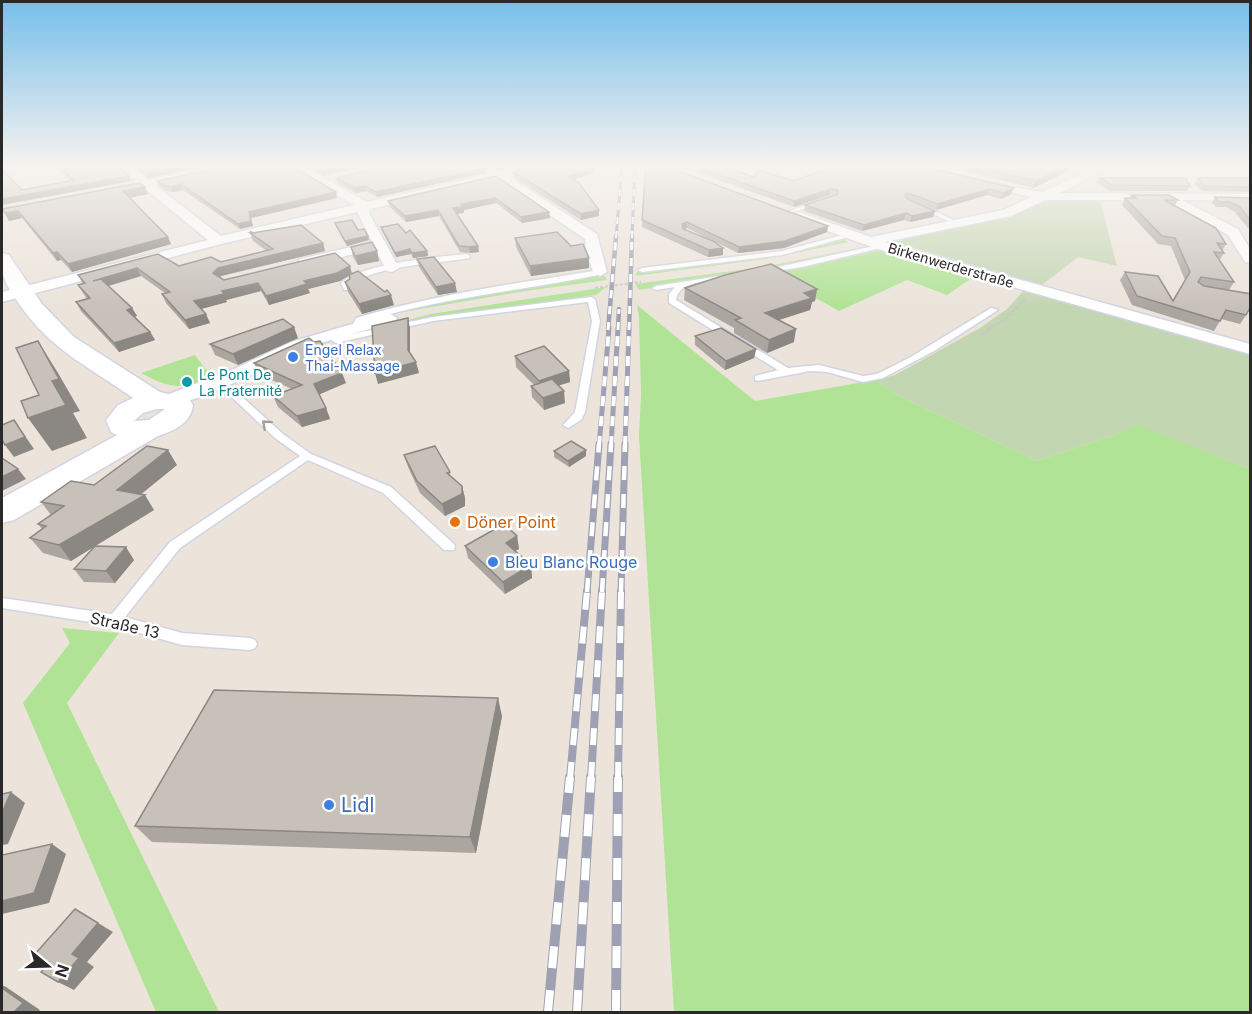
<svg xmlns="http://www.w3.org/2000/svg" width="1252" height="1014" viewBox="0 0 1252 1014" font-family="Inter,sans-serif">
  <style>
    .green { fill: #b1e396 }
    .cemetery { fill: #c3d6b2 }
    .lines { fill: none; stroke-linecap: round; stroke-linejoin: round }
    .service-casing { stroke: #d0d4e2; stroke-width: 3 }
    .minor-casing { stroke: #d0d4e2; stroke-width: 3 }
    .secondary-casing { stroke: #d0d4e2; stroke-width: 3 }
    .path-far2 { stroke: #c7c7c7; stroke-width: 1.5; stroke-dasharray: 2 1.5; stroke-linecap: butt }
    .path-far1 { stroke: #c7c7c7; stroke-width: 2; stroke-dasharray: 3 2; stroke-linecap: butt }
    .path { stroke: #c7c7c7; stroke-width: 3; stroke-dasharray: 4 2; stroke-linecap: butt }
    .service { fill: #fff; fill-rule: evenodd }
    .minor { fill: #fff; fill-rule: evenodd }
    .secondary { fill: #fff; fill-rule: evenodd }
    .rail-far5-casing { stroke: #9ea1b4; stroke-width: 3 }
    .rail-far4-casing { stroke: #9ea1b4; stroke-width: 4.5 }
    .rail-far3-casing { stroke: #9ea1b4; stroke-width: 5 }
    .rail-far2-casing { stroke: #9ea1b4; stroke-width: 7 }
    .rail-far1-casing { stroke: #9ea1b4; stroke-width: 8 }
    .rail-casing { stroke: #9ea1b4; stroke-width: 10 }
    .rail-far5 { stroke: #fff; stroke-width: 2; stroke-dasharray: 7; stroke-linecap: butt }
    .rail-far4 { stroke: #fff; stroke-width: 3; stroke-dasharray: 8; stroke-linecap: butt }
    .rail-far3 { stroke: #fff; stroke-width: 4; stroke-dasharray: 10; stroke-linecap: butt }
    .rail-far2 { stroke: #fff; stroke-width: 4.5; stroke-dasharray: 14; stroke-linecap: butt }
    .rail-far1 { stroke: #fff; stroke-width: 6; stroke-dasharray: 17; stroke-linecap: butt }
    .rail { stroke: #fff; stroke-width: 8; stroke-dasharray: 22; stroke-linecap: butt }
    .wall { fill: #aba6a0 }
    .shaded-wall { fill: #8b8782 }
    .building { fill: #c7c1ba; stroke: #8b8782; stroke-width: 1.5 }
    .oneway { stroke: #9f9f9f }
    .shop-dot { fill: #3f7fe0; stroke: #fff; stroke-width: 2 }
    .culture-dot { fill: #0f9aa8; stroke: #fff; stroke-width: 2 }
    .food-dot { fill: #e8710a; stroke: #fff; stroke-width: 2 }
    .labels { text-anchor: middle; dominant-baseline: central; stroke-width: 5; stroke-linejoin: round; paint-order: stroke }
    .far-street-label { font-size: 14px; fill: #292929; stroke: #fff }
    .far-shop-label { font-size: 14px; fill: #366cbe; stroke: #fff; text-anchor: start }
    .far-culture-label { font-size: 14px; fill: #0d838f; stroke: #fff; text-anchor: start }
    .food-label { font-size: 16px; fill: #c56008; stroke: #fff; text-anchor: start }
    .shop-label { font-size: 16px; fill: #366cbe; stroke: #fff; text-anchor: start }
    .street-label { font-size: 16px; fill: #292929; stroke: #fff }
    .near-shop-label { font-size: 20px; fill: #366cbe; stroke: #fff; text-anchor: start }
  </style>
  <rect width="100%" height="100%" fill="#ece4db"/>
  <g class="green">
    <polygon points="843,240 849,242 766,259 635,276 637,272 769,256"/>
    <polygon points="868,246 788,265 639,290 635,284 769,266"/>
    <polygon points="879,250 975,276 947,295 907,280 839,311 773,274"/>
    <polygon points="604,275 607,280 525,291 373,317 460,297"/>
    <polygon points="606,287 596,295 426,318 342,337 431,314"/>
    <polygon points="637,305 755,401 875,380 901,397 1037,461 1117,434 1137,424 1250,469 1250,1012 674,1012 639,436 641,394 639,316"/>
    <path d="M 195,355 L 213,379 C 181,389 170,389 141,373 Z"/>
    <polygon points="62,628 119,633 67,703 219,1012 156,1012 23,703 70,643"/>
  </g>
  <g class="cemetery">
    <polygon points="1044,197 1100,200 1117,266 1078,257 1042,285 894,242 1001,218"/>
    <polygon points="1024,290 1250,355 1250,469 1137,425 1117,434 1037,461 901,397 875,380 895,375 980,328 1007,309"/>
  </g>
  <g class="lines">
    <g class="service-casing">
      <g id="service">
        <polygon points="1059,165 1067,165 1091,175 1086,176"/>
        <polygon points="820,200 822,203 789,214 786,212"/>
        <polygon points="919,206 923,206 960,223 955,224 919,208"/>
        <polygon points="850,233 852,234 852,236 782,255 642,272 638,270 642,268 782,251"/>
        <polygon points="883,244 885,245 885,247 802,267 764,273 760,271"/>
        <path d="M 466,254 L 470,256 L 469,258 C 429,265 386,264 349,284 L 351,288 L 347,290 L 344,290 L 341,283 C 367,262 433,258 466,254 Z"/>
        <path d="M 600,270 L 604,272 L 603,274 C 522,291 442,297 362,322 L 359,329 L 352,327 L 356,318 C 436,294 518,283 600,270 Z"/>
        <path d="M 726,275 L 730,277 L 729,279 C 712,282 679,279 676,300 L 788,368 L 819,365 L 863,376 L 877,374 L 909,358 L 991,308 L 998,310 L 934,351 L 883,378 L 863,382 L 827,372 L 810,371 L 758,381 L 755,380 L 755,376 L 778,370 L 669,303 L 669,294 L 675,287 L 656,290 L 652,288 L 656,286 Z"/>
        <polygon points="591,297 595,299 600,321 585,412 581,420 568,428 563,425 575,412 592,321 588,302 433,321 336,343 323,335 327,332 337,337 433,317"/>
        <polygon points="225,383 228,384 283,434 311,454 391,487 454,544 455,547 454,550 444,550 383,493 308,460 180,548 125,617 182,633 250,638 255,640 257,644 255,648 250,650 182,645 115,626 2,608 2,598 112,614 170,542 300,456 275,438 222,388 220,386"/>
      </g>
    </g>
    <g class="minor-casing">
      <g id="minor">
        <polygon points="117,165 129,165 148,180 223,165 246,165 155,185 221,236 354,205 287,165 300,165 367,202 489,174 487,171 492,168 500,172 527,165 547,165 508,176 597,234 607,272 600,276 593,272 586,252 585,239 497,179 370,209 369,213 399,268 392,272 387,271 375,249 305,266 298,262 300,259 372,242 357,212 221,244 2,302 2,292 208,240 144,188 106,193 106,189 137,182"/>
        <polygon points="951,165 961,165 958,177 954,178 949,175"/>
        <polygon points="1101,165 1115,165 1060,193 1250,194 1250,201 1182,200 1238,229 1250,249 1250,263 1245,262 1228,235 1166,200 1045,200 1011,216 885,242 1250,344 1250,354 878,249 794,219 792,216 798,212 802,213 871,237 1003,210 1031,197 977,184 977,180 1042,192"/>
        <path d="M 389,313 L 397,318 L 395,322 C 364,331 331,338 301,351 C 276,362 187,410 164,404 L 161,400 L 164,396 L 234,369 L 291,342 Z"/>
      </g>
    </g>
    <g class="secondary-casing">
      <path id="secondary" d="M 2,253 L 9,255 L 42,304 L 74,337 L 160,392 L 189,399 L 193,405 C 191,423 174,431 158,436 L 14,520 L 2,523 L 2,498 L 117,435 L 111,432 L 106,420 L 118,405 L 133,398 C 88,366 52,351 19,304 C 6,285 0,276 2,253 ZM 157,409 L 165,409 L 149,420 L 134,421 L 143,413 Z"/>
    </g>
    <polyline class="path-far2" points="636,183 647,183"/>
    <g class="path-far1">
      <polyline points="595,288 641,282"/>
      <polyline points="989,330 1009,316 1026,298"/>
    </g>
    <polyline class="path" points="981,335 991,328"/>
    <use href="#service" class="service"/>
    <use href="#minor" class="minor"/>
    <use href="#secondary" class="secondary"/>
    <g class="rail-far5-casing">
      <g id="rail-far5">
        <polyline points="616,238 622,165"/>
        <polyline points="632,238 635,165"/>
      </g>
    </g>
    <g class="rail-far4-casing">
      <g id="rail-far4">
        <polyline points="608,330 616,237"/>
        <polyline points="618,330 619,309"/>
        <polyline points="629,330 632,237"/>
      </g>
    </g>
    <g class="rail-far3-casing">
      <g id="rail-far3">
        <polyline points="599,446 609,328"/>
        <polyline points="611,446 618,328"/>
        <polyline points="625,446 629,328"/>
      </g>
    </g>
    <g class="rail-far2-casing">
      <g id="rail-far2">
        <polyline points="587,592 599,444"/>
        <polyline points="602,592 611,444"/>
        <polyline points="621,592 625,444"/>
      </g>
    </g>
    <g class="rail-far1-casing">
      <g id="rail-far1">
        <polyline points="570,779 587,591"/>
        <polyline points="591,779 602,591"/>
        <polyline points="618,779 621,591"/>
      </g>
    </g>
    <g class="rail-casing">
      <g id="rail">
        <polyline points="548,1012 570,777"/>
        <polyline points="577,1012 591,777"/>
        <polyline points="616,1012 618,777"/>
      </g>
    </g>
    <use href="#rail-far5" class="rail-far5"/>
    <use href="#rail-far4" class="rail-far4"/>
    <use href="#rail-far3" class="rail-far3"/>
    <use href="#rail-far2" class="rail-far2"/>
    <use href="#rail-far1" class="rail-far1"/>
    <use href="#rail" class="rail"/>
  </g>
  <g class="wall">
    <polygon points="54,165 117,165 131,181 2,205 22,190 71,181"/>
    <polygon points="133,165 210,165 148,178"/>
    <polygon points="305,165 369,165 322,176"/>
    <polygon points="389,165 517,165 500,170 491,166 486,169 485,173 377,197 366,191 356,193 337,183 336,178"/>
    <polygon points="646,165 828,226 827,232 784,248 738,253 687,228 684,229 723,248 723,255 708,257 642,227"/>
    <polygon points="676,165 718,165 754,177 793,181 869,166 871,167 930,168 1014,188 1011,194 1001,199 987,195 936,210 908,199 935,211 933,217 910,222 904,220 862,231 804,211 805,205 834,195 830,195 794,207"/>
    <polygon points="965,165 1071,165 1069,171 1033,188 965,171"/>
    <polygon points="513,172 595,172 573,180 599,216 581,220 513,177"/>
    <polygon points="496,176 550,218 522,223 496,203 464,210 464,213 457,214 478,246 479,252 470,253 460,252 439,216 406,222 390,207 388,201"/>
    <polygon points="1100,178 1190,186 1187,191 1110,191 1097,183"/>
    <polygon points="1198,178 1251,178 1251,192 1202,191 1195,184"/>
    <polygon points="157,181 337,198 251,218 253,226 240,229 183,190 173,192 165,191 159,186"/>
    <polygon points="145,187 148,194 130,198 171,244 72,272 61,260 57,261 22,218 9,221 2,209"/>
    <polygon points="1131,195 1178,200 1175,205 1226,244 1222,251 1224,253 1219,261 1234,282 1229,290 1246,315 1240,324 1221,319 1214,331 1132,305 1120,280 1125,272 1173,301 1185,280 1171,246 1158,244 1122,205 1125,198 1130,198"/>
    <polygon points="1215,197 1251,198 1251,228 1248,228 1235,212 1226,207 1216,207 1212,203"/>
    <polygon points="335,223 368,236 369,240 347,246 336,227"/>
    <polygon points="381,227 406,233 427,251 428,256 413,258 411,254 396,257 382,231"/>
    <polygon points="250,231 253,233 323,243 325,251 221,276 220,277 224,280 352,274 394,305 362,314 348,292 345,282 350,279 349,275 340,281 308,289 310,293 269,305 261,291 226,300 227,302 201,309 210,323 189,329 166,303 162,294 165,293 141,276 109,286 132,308 137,316 135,317 150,332 155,340 119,352 81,311 76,302 87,299 83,293 78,285 83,284 78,275 158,254 179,266 221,262 267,251 253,241 250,233 251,233"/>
    <polygon points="515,238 571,246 589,258 589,268 531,276 516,247"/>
    <polygon points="351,247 377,251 379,261 358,265 353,257"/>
    <polygon points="417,259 457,292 438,295 419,267"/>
    <polygon points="685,288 817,289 815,301 812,302 810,310 779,320 794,342 767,353 734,333 734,328 684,300"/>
    <polygon points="695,336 756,349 754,358 725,370 695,345"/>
    <polygon points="298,338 238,365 215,355 210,344"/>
    <polygon points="515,356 569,371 570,382 558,386 565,403 544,410 532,397 531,386 534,385 516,367"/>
    <polygon points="254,363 346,383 319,394 326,408 330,419 302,427 278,407 273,396 292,389 258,374"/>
    <polygon points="586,450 586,456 569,467 554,457 554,451"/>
    <polygon points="404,455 450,472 450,476 462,486 465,498 465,506 445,516 420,493 408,467"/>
    <polygon points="177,465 141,494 154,510 95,546 134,560 115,583 84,582 74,569 95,546 71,561 43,553 30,538 42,529 38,524 51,515 41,502 94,485"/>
    <polygon points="517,536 519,549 515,551 531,565 532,578 505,594 468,558 465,546"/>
    <polygon points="502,716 476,853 152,842 135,826"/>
  </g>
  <g class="shaded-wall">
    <polygon points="183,165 210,165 148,178 145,173"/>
    <polygon points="345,165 369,165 322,176 321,171"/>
    <polygon points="485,165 491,165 491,166 486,169 485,173 377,197 376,192"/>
    <polygon points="500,165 517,165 500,170"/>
    <polygon points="1070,165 1071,165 1069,171 1033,188 1036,181"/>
    <polygon points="594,167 595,172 568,182 568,177"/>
    <polygon points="129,176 131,181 2,205 2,199"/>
    <polygon points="181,184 183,190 173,192 171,187"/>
    <polygon points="365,186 366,191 356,193 355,188"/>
    <polygon points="145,187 148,194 127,198 123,191"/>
    <polygon points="1014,188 1011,194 1001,199 1003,193"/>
    <polygon points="831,189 830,195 794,207 794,201"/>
    <polygon points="989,189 987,195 936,210 938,204"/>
    <polygon points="336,192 337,198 251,218 253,226 240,229 238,224 249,212"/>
    <polygon points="495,198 496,203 464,210 464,213 454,214 453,208 461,204"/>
    <polygon points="438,210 439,216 406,222 405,216"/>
    <polygon points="599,210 599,216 581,220 581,214"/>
    <polygon points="18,211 22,218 9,221 5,213"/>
    <polygon points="935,211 933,217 910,222 912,216"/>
    <polygon points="549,212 550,218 522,223 521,217"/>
    <polygon points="906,213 904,220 862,231 864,225"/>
    <polygon points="687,222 687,228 682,230 682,224"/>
    <polygon points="828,226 827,232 784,248 738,253 739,247"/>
    <polygon points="368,236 369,240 347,246 345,241"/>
    <polygon points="168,237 171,244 72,272 68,264"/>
    <polygon points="323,243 325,251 221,276 217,281 213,273 218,268"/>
    <polygon points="478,246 479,252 470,253 469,247"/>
    <polygon points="723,248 723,255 708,257 709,250"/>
    <polygon points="410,249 411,254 396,257 395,253"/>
    <polygon points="377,251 379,261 358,265 355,256"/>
    <polygon points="427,251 428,256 413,258 412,253"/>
    <polygon points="57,252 61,260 57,261 53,253"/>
    <polygon points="589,258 589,268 531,276 530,266"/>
    <polygon points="350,266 352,274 340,281 308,289 310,293 269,305 266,296 304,281"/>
    <polygon points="137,268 141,276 97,289 93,281"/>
    <polygon points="258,283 261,291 226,300 227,302 197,310 194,301 222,291"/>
    <polygon points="455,283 457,292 438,295 436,287"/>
    <polygon points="817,289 815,301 812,302 810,310 763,325 765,313 804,293"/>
    <polygon points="391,295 394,305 362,314 359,304"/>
    <polygon points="132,308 137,316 131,318 127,310"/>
    <polygon points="206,314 210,323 189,329 185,320"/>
    <polygon points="408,318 410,328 410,361 408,350"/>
    <polygon points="294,327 298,338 238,365 233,354"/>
    <polygon points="796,329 794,342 767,353 769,340"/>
    <polygon points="150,332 155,340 119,352 114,343"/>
    <polygon points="38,341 58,373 80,411 73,413 87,438 52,451 28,418 52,381"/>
    <polygon points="756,349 754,358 725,370 726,361"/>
    <polygon points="416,362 419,373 378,384 375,373"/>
    <polygon points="569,371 570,382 540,391 539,381"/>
    <polygon points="342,373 346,383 318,395 314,384"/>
    <polygon points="564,391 565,403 544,410 543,398"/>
    <polygon points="326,408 330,419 302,427 297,416"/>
    <polygon points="14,420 34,449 14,457 5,445"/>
    <polygon points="168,450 177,465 129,504 145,495 154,510 71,561 59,545 117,490"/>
    <polygon points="586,450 586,456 569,467 568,461"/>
    <polygon points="18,469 26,479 2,491 2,477"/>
    <polygon points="462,486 465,498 465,506 445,516 442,504"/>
    <polygon points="517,536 519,549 508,555 506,543"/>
    <polygon points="126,547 134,560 115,583 106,571"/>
    <polygon points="531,565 532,578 505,594 503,582"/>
    <polygon points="498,698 502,716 476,853 470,837"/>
    <polygon points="11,792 25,803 8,844 2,845 2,813"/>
    <polygon points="52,844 66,854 49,903 2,914 2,901"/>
    <polygon points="98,923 113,932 87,962 94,967 74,990 58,982 72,954"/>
    <polygon points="2,985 6,987 40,1010 38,1012 14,1012 2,988"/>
  </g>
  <g class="building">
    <polygon points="57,165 117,165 129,176 2,199 2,169 22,190 74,180"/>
    <polygon points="137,165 183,165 145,173"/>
    <polygon points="231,165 290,165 336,192 249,212 251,221 238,224 181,184 171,187 163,185 157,181"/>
    <polygon points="312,165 345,165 321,171"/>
    <polygon points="389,165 485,165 485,168 376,192 365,186 355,188 336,178"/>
    <polygon points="536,165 588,165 594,167 568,177 579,183 599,210 581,214 513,172"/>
    <polygon points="646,165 662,165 828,226 785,241 739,247 687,222 682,224 683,229 713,241 723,248 709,250 642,220"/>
    <polygon points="692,165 718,165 754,177 759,170 793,181 838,165 867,165 871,167 876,165 922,165 930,168 1014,188 1003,193 989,189 938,204 908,193 905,195 907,199 935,211 912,216 906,213 864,225 805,205 838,194 838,190 831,189 794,201"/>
    <polygon points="970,165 1070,165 1036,181"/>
    <polygon points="496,176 549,212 521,217 495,198 461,204 463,207 453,208 478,246 469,247 459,246 438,210 405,216 388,201"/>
    <polygon points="1100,178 1185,178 1190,186 1112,185"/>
    <polygon points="1198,178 1251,178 1251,187 1205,186"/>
    <polygon points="139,183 145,187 123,191 168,237 68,264 57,252 53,253 18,211 5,213 2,209"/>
    <polygon points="1131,195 1169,195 1178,200 1164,200 1216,228 1226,244 1217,243 1224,253 1214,252 1234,282 1201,277 1198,282 1204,286 1251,294 1251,306 1246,315 1226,310 1220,321 1137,296 1125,272 1158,276 1173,301 1190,272 1175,238 1162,236 1125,198 1136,198"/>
    <polygon points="1215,197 1251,198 1251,221 1239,206 1229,202 1219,202"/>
    <polygon points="352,220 358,230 364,229 368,236 345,241 335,223"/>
    <polygon points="398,224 406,233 410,230 427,251 412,253 410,249 395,253 381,227"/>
    <polygon points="301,225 323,243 218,268 213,273 224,280 335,253 350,266 337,273 304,281 307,284 266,296 258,283 222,291 224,294 194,301 206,314 185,320 162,294 170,292 137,268 93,281 101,279 132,308 127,310 150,332 114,343 76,302 90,298 78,285 85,283 78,275 158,254 179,266 211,257 221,262 273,249 250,233 253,233 250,231 253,233"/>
    <polygon points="557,232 571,246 583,244 589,258 530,266 515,238"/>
    <polygon points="372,242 377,251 355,256 351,247"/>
    <polygon points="434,257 455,283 436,287 417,259"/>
    <polygon points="771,264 817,289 804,293 812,298 765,313 796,329 769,340 735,320 741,318 685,288 725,275"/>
    <polygon points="358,271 385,292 387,290 391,295 359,304 345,282 350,279 349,275"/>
    <polygon points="408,318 408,350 416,362 375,373 372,326"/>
    <polygon points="283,319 294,327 233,354 210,344"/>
    <polygon points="721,328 756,349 726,361 695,336"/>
    <polygon points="309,338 314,342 320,341 342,373 314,384 326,408 297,416 273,396 302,385 254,363"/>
    <polygon points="38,341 59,379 52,381 66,405 28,418 21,401 39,395 16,348"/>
    <polygon points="544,346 569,371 539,381 515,356"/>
    <polygon points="552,379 564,391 543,398 531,386"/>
    <polygon points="14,420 25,437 5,445 2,440 2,425"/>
    <polygon points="571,441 586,450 568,461 554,451"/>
    <polygon points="147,446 168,450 117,490 145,495 59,545 30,538 46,526 38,524 64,506 41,502 71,481 94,485"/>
    <polygon points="435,446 450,472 447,473 462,486 462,494 442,504 417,481 404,455"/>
    <polygon points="2,458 18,469 2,477"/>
    <polygon points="504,524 517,536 506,543 531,565 503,582 465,546"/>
    <polygon points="95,546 126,547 106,571 74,569"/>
    <polygon points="214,690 498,698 470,837 135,826"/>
    <polygon points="11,792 2,813 2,794"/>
    <polygon points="52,844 34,893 2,901 2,855"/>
    <polygon points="75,909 98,923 72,954 79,958 58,982 41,972 49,963 35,954"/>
    <polygon points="2,988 23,1003 14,1012 2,1012"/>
  </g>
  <defs><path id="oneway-chevron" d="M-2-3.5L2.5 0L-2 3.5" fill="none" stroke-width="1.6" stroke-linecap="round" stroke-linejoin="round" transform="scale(1.5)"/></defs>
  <use class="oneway" href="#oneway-chevron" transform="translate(266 424) rotate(-138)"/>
  <linearGradient id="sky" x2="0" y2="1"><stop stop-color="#76beeb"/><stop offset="0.54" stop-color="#f6f3ef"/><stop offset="1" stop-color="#f6f3ef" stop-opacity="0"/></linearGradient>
  <rect width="1252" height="307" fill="url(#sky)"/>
  <g class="shop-dot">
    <circle cx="293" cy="357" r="6"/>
    <circle cx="493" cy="562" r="6"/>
    <circle cx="329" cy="805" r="6"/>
  </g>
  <circle class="culture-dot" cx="187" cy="382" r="6"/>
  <circle class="food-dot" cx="455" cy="522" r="6"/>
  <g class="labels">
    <g class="far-street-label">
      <text transform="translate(951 265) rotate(16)">Birkenwerderstraße</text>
    </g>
    <g class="far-shop-label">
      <text x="305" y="349">Engel Relax<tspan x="305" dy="16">Thai-Massage</tspan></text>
    </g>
    <g class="far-culture-label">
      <text x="199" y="374">Le Pont De<tspan x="199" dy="16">La Fraternité</tspan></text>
    </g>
    <g class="food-label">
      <text x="467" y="522">Döner Point</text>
    </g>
    <g class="shop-label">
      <text x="505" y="562">Bleu Blanc Rouge</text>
    </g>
    <g class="street-label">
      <text transform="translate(125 625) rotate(13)">Straße 13</text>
    </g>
    <g class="near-shop-label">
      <text x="341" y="805">Lidl</text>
    </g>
  </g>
  <rect width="1252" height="1014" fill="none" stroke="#292929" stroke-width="6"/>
  <g transform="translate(48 966) rotate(109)" stroke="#ffffff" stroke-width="4.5" paint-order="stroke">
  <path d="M0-4.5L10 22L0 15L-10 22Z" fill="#292929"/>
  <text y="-9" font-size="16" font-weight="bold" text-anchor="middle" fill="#292929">N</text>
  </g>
</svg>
